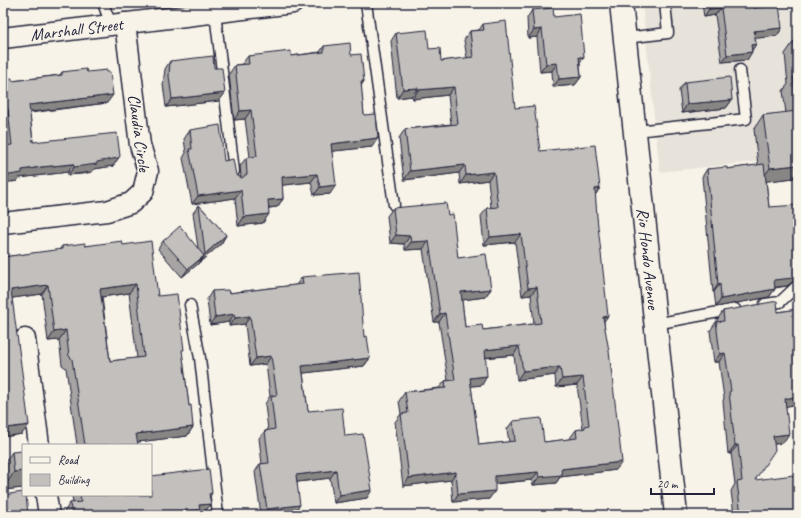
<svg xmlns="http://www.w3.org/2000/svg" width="801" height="518" viewBox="0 0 801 518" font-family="Caveat,sans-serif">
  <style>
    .built { fill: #e7e3db }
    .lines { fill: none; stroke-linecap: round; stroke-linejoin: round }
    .service-casing { stroke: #22223b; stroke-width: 13 }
    .minor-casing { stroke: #22223b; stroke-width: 23 }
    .tertiary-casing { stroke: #22223b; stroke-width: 25 }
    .service { stroke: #f7f3e8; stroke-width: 10 }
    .minor { stroke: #f7f3e8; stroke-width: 20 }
    .tertiary { stroke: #f7f3e8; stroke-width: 22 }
    .wall { fill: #a7a4a3; stroke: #22223b; fill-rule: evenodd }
    .shaded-wall { fill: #888684; stroke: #22223b }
    .building { fill: #c2bfbd; stroke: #22223b; fill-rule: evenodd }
    .labels { text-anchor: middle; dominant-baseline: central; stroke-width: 3.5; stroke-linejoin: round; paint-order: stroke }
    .street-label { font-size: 17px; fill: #22223b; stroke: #f7f3e8 }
  </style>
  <rect width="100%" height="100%" fill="#f7f3e8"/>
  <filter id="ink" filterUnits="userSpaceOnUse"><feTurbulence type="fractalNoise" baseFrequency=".025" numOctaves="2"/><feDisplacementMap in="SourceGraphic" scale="8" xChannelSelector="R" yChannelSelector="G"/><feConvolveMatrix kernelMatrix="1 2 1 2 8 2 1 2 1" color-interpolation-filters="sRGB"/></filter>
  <g filter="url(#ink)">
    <polygon class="built" points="642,3 798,3 798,157 660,172"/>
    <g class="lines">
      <g class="service-casing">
        <g id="service">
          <polyline points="103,3 111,25"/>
          <polyline points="366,3 394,205"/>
          <polyline points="215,13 234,171"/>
          <polyline points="625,38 668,33 665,3"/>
          <polyline points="636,131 746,119 740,70"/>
          <polyline points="765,304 780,302 798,285"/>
          <polyline points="190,305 200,358 218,515"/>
          <polyline points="655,324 735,309"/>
        </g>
      </g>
      <g class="minor-casing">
        <g id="minor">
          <path id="s1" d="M 3,38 L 293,3"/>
          <polyline points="3,223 107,211 131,203 143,192 148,171 140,145 125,23"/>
          <polyline points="25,339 39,445"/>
          <polyline points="46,495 49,515"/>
        </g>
      </g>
      <g class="tertiary-casing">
        <g id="tertiary">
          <path id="s2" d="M 621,3 L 676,515"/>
        </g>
      </g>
      <use href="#service" class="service"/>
      <use href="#minor" class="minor"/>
      <use href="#tertiary" class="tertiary"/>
    </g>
    <g class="wall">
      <polygon points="702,3 754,3 754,8 782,28 777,36 755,38 756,44 752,50 747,60 722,62 715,15 704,17"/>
      <polygon points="532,10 554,17 580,63 581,77 575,85 553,87 552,71 540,72 537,37 528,38 527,18"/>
      <path d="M 483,24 L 515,108 L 540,151 L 600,188 L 595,195 L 604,322 L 616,470 L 560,477 L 556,483 L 533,485 L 532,480 L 495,484 L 489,499 L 453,502 L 451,480 L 403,486 L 395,422 L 401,414 L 399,401 L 405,392 L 439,388 L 445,381 L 448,380 L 439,322 L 434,322 L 423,249 L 405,250 L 404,244 L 390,243 L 387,216 L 393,208 L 448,215 L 458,258 L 491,289 L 485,297 L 462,300 L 465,327 L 483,330 L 534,324 L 531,295 L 522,296 L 515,242 L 484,245 L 481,216 L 487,208 L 491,207 L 488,180 L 460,184 L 459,173 L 404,180 L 399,138 L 405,129 L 451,124 L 448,95 L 413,99 L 412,96 L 397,98 L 391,41 L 396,33 L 429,49 L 441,61 L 467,58 L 464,40 L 470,31 L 479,30 ZM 514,355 L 517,380 L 555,375 L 556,387 L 577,385 L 583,429 L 576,430 L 570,438 L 570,439 L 544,442 L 513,421 L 507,429 L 509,442 L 479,445 L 471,386 L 482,385 L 485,358 Z"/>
      <polygon points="798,40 798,172 794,178 766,181 769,207 796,279 787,286 775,288 775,289 769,297 716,307 714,292 713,292 702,177 707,169 727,169 758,165 754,129 763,115 786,113 783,91 788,84 785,54 794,41"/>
      <polygon points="324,46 351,55 364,81 361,86 364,115 372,147 332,151 330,194 314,195 311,182 282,185 283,199 277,207 269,208 263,223 238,226 235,198 192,204 183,158 186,153 184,139 190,130 224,161 236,175 241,177 240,166 246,158 250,157 245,119 234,120 229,74 235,65 242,64 248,56 291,56 320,52"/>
      <polygon points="170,61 214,68 225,93 219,101 166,107 163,84 165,69"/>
      <polygon points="62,72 87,72 107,103 30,113 33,142 113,166 94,169 92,172 82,174 68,175 68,172 35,176 19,178 17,181 12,182 6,146 3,122 3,79 12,81 60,75"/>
      <polygon points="685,82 732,100 726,108 682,113 679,90"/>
      <polygon points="199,205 226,235 221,244 182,277 158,249 163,241 198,248 193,213"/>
      <path d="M 123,245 L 158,296 L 182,353 L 189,406 L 193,427 L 187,436 L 137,442 L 138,445 L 77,445 L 66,368 L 62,365 L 59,340 L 48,341 L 42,294 L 12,298 L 22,434 L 3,437 L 3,257 L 59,250 L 62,246 ZM 129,293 L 137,358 L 110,361 L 102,297 Z"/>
      <polygon points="302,277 364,337 370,358 364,366 303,373 308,411 345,436 367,498 334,503 330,478 297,482 294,513 278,515 261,515 255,472 260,464 262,464 259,438 265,431 268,430 265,404 270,396 266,364 250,366 245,324 229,326 229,322 210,325 207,299 212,291 229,293 296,285"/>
      <polygon points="798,309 798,404 786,406 783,443 774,444 755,480 798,515 734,515 731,491 735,484 731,453 728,454 723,401 724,398 719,362 714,362 710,331 716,322 717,322 717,320 723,311 778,312"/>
      <polygon points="12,452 23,488 3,490 3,465"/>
      <polygon points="212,493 210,497 211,504 204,513 197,514 196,515 64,515 64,512 70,503 73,503 72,496 73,495 151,495"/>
    </g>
    <g class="shaded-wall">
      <polygon points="721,8 715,15 704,17 709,9"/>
      <polygon points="782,28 777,36 749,39 754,31"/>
      <polygon points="542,29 537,37 528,38 534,30"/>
      <polygon points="756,44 751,52 751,45"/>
      <polygon points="752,52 747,60 722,62 727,55"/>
      <polygon points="579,57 584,57 578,65"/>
      <polygon points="557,63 552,71 540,72 546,64"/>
      <polygon points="581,77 575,85 553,87 559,79"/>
      <polygon points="361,81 364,81 358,90"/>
      <polygon points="454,87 448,95 413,99 418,90"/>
      <polygon points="418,88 412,96 397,98 403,89"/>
      <polygon points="225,93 219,101 166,107 172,99"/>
      <polygon points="113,95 107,103 23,113 29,105"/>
      <polygon points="732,100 726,108 682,113 687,104"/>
      <polygon points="3,109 8,109 3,116"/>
      <polygon points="251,110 245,119 234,120 240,111"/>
      <polygon points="378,138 372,147 325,152 331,144"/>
      <polygon points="120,156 113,166 94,169 92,172 68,175 74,167"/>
      <polygon points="73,164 68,172 35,176 19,178 17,181 3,183 3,176 22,170 41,167"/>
      <polygon points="465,165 459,173 404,180 410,171"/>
      <polygon points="798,165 798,172 794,178 760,182 770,168"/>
      <polygon points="494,172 488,180 460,184 466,175"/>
      <polygon points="317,174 311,182 276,186 282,177"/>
      <polygon points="336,185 330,194 314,195 320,187"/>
      <polygon points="600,188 594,197 595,189"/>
      <polygon points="241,190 235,198 192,204 198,196"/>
      <polygon points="283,199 277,207 261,209 268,200"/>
      <polygon points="269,214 263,223 238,226 244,217"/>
      <polygon points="521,234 515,242 484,245 490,237"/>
      <polygon points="226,235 221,244 200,262 205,254"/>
      <polygon points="396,235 410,236 404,244 390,243"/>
      <polygon points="429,241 423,249 405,250 411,242"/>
      <polygon points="204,256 198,264 182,277 188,269"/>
      <polygon points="798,274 798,279 796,279 787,286 768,288 774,280"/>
      <polygon points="136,284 129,293 94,298 100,289"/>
      <polygon points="718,284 720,284 714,292 713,292"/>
      <polygon points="48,285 42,294 5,299 11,290"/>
      <polygon points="537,287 531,295 522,296 528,288"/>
      <polygon points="491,289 485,297 455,301 461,292"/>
      <polygon points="775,289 769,297 716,307 721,299"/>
      <polygon points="445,313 439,322 434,322 440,314"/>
      <polygon points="234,314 229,322 210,325 215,317"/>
      <polygon points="250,316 245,324 229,326 235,318"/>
      <polygon points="608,316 602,324 603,317"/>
      <polygon points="66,330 59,340 48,341 54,332"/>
      <polygon points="519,346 514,355 479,358 485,350"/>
      <polygon points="725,353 719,362 714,362 720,354"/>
      <polygon points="271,356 266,364 250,366 256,358"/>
      <polygon points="370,358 364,366 296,374 302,366"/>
      <polygon points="560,367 555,375 517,380 523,371"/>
      <polygon points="487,376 482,385 464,387 470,378"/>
      <polygon points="583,377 577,385 556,387 562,379"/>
      <polygon points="798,396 798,404 779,408 785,399"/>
      <polygon points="29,425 22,434 3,437 3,434 7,428"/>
      <polygon points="193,427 187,436 130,443 136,434"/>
      <polygon points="789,434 783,443 767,445 773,436"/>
      <polygon points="735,445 738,445 731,453 728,454"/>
      <polygon points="622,462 616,470 560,477 556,483 533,485 539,477 561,469"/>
      <polygon points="336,470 330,478 290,483 296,475"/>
      <polygon points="23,471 23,488 3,490 3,489 14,472"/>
      <polygon points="456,472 451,480 403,486 409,478"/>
      <polygon points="538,472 532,480 489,484 495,476"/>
      <polygon points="372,490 367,498 334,503 339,495"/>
      <polygon points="495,491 489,499 453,502 458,494"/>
      <polygon points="211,504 204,513 197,514 196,515 151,515 199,505"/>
      <polygon points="300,505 294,513 278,515 263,515 267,509"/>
    </g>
    <g class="building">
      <polygon points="709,3 754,3 754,8 779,5 782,28 754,31 756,44 751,45 752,52 727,55 721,8 709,9"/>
      <polygon points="553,8 554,17 580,14 584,57 579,57 581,77 559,79 557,63 546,64 542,29 534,30 532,10"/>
      <path d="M 506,21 L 515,108 L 534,106 L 540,151 L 595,145 L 600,188 L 595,189 L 597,217 L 608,316 L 603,317 L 609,351 L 622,462 L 561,469 L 562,475 L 539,477 L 538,472 L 495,476 L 495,491 L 458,494 L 456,472 L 409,478 L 401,414 L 408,413 L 405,392 L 446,388 L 445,381 L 455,380 L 445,313 L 440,314 L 429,241 L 411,242 L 410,236 L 396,235 L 393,208 L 446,203 L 448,215 L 453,214 L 458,258 L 486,254 L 491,289 L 461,292 L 465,327 L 482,325 L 483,330 L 541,323 L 537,287 L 528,288 L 521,234 L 490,237 L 487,208 L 498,207 L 494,172 L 466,175 L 465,165 L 410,171 L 405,129 L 458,124 L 454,87 L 418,90 L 418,88 L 403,89 L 396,33 L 427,30 L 429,49 L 440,48 L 441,61 L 473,57 L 470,31 L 484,30 L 483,24 ZM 519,346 L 523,371 L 560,367 L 562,379 L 583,377 L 589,425 L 585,426 L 585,428 L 576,430 L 577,438 L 544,442 L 541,418 L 513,421 L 515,441 L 479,445 L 470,378 L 487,376 L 485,350 Z"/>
      <polygon points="798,40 798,71 794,41"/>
      <polygon points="350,43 351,55 361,54 364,81 361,81 364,115 376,114 378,138 331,144 336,185 320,187 317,174 282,177 283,199 268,200 269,214 244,217 241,190 198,196 189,149 192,149 190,130 220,125 224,161 233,159 236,175 242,178 247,174 246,158 257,156 251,110 240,111 235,65 249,64 248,56 291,51 291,56 324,52 324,46"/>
      <polygon points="213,56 214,68 222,68 225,93 172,99 169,76 170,61"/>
      <polygon points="86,69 87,72 107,70 107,72 110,72 113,95 29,105 33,142 117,133 120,156 118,158 97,162 97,164 74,167 73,164 41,167 22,170 22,173 3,176 3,146 12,145 8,109 3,109 3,79 12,78 12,81 62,75 62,72"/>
      <polygon points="730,77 732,100 687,104 685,82"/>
      <polygon points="793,77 798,77 798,165 770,168 763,115 797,111"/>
      <polygon points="764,164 769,207 798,205 798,274 793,278 774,280 775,289 721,299 720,284 718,284 707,169 727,167 727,169"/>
      <polygon points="199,205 226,235 205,254"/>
      <polygon points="180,226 204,256 188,269 163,241"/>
      <path d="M 122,241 L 123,245 L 151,241 L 158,296 L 177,294 L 184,350 L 182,350 L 189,406 L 191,405 L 193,427 L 136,434 L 138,445 L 85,445 L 72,359 L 69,356 L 66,330 L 54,332 L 48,285 L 11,290 L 29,425 L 7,428 L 5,410 L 3,410 L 3,257 L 62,249 L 62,246 L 85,243 L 85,246 ZM 136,284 L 144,357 L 110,361 L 100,289 Z"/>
      <polygon points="359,272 364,337 367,336 370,358 302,366 308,411 342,408 345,436 363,434 372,490 339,495 336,470 296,475 300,505 267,509 260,464 269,463 265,431 275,429 271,396 277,395 271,356 256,358 250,316 235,318 234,314 215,317 212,291 228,290 229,293 303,284 302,277"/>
      <polygon points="777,301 778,312 798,309 798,396 785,399 789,434 773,436 775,450 755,480 794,475 794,477 798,477 798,515 741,515 737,482 742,481 738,445 735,445 729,392 731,391 725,353 720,354 716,322 724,321 723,311"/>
      <polygon points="23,451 23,471 14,472 12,452"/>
      <polygon points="209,469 212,493 209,494 211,504 199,505 200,510 151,515 72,515 70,503 81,502 80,495 151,495 151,476"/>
      <polygon points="23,492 23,495 26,495 28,515 3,515 3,495"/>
    </g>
  </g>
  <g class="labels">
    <g class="street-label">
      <text stroke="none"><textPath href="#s1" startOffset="74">Marshall Street</textPath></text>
      <text transform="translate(139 133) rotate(82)">Claudia Circle</text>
      <text stroke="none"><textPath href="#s2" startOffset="257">Rio Hondo Avenue</textPath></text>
    </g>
  </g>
  <rect width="801" height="518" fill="none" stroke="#f7f3e8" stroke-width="16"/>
  <rect x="8" y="8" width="785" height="502" fill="none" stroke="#22223b" stroke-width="1.5" filter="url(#ink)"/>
  <rect x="22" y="444" width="130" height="52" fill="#f7f3e8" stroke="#a29fa3"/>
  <rect x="30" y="457" width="20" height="6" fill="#f7f3e8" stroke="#a29fa3"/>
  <text x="58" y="464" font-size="12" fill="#22223b">Road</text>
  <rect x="30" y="474" width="20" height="12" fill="#c2bfbd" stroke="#a29fa3"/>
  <text x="58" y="484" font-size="12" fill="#22223b">Building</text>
  <path d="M651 488v6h63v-6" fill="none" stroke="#22223b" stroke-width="2"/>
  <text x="657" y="488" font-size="12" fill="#22223b" stroke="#f7f3e8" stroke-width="3" paint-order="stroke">20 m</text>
</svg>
